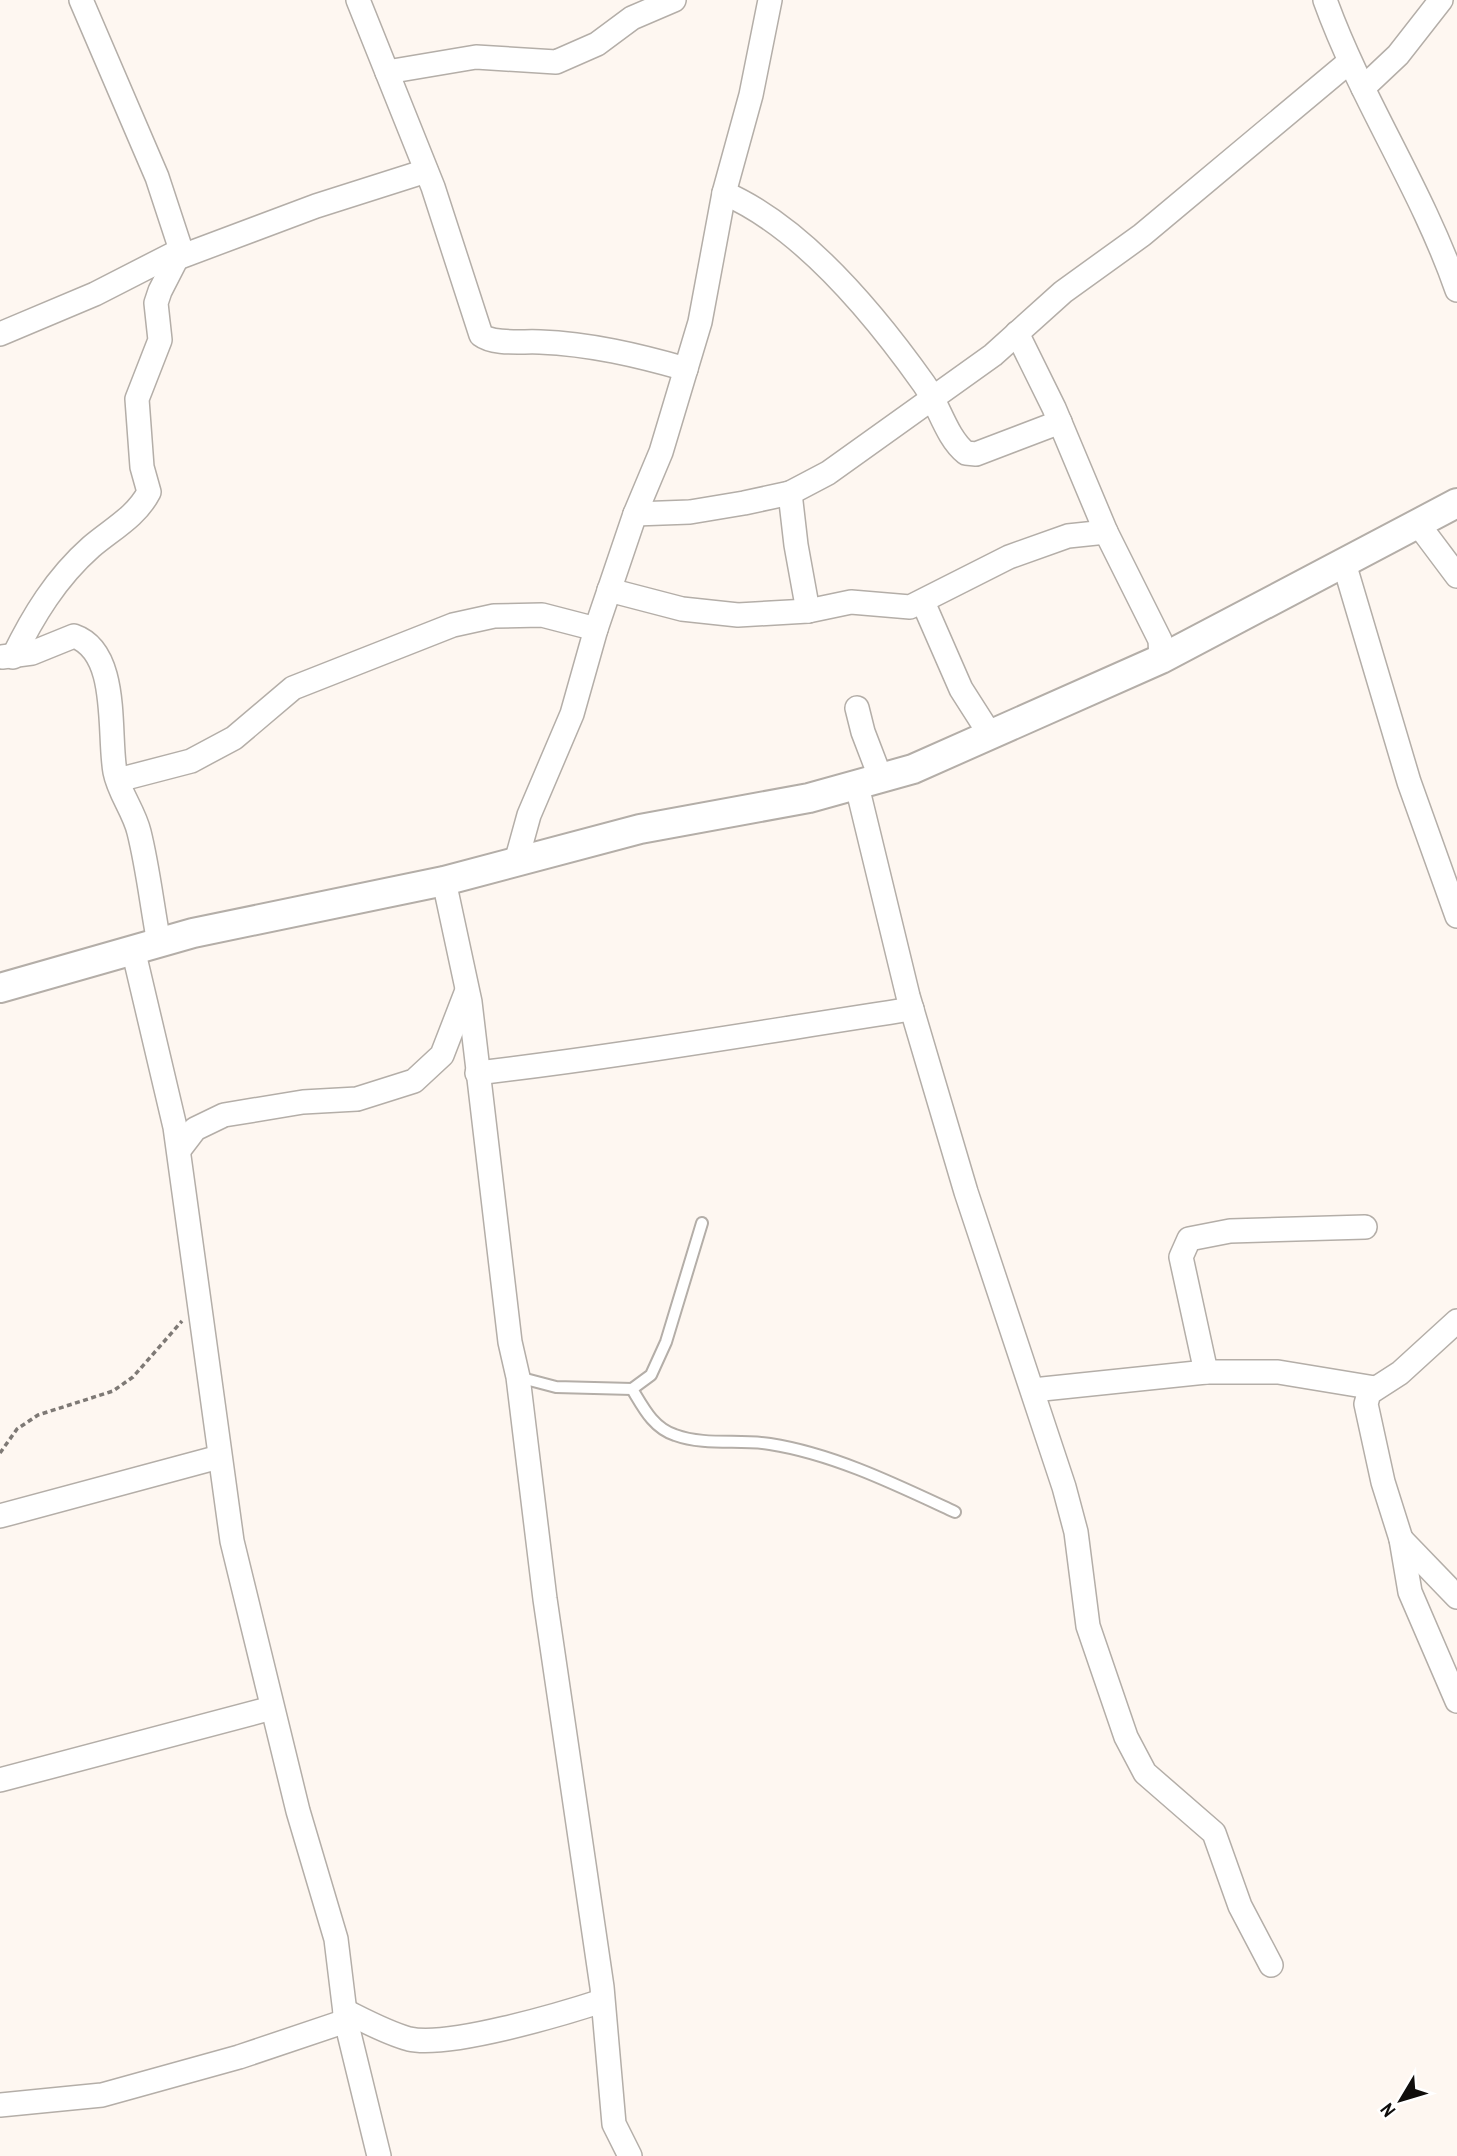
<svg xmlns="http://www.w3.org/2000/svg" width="1457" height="2156" viewBox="0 0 1457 2156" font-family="'Archivo Narrow',sans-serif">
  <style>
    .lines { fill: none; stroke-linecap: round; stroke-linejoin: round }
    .service-casing { stroke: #b4aea8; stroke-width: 14 }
    .minor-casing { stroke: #b4aea8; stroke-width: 26 }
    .tertiary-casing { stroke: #b4aea8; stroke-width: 32 }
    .path { stroke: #7e7975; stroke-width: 3.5; stroke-dasharray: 5 3.5; stroke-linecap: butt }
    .service { stroke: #fff; stroke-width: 10 }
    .minor { stroke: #fff; stroke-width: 23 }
    .tertiary { stroke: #fff; stroke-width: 28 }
  </style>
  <rect width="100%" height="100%" fill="#fef7f1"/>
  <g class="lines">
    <g class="service-casing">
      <g id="service">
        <polyline points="518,1377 556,1387 632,1389 651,1375 666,1342 702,1223"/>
        <path d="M 632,1389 C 643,1407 653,1428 675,1435 C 705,1446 739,1439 770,1444 C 834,1454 897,1485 955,1512"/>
      </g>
    </g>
    <g class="minor-casing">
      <g id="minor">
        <path d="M 358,0 L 433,187 L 481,335 C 494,345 523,341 540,342 C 590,344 637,355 686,369"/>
        <path d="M 1325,0 C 1361,100 1422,189 1457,290"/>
        <polyline points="387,72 476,57 556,62 597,44 632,18 674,0"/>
        <polyline points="1363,88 1398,55 1441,0"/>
        <path d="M 724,193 C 803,227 875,315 924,384 C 939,405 946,437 966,453 L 976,454 L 1060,422"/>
        <polyline points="180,257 316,206 426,171"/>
        <polyline points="1017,333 1054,408 1106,532 1160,640 1161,659"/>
        <polyline points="0,334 95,294 181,250"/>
        <polyline points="790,493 796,545 808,611"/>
        <polyline points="635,514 690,512 744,503 790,493 828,473 993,355 1063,292 1142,235 1349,62"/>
        <polyline points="1418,524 1457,576"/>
        <polyline points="1344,563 1409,782 1457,916"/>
        <polyline points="609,590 682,609 738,615 808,611 851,602 910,607 1009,557 1068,536 1106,532"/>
        <polyline points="923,602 961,689 991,736"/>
        <path d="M 2,657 L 32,653 L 74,636 C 120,652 108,733 115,772 C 119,793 134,811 139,832 C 148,868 152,906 159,943"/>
        <path d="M 13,657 C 33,616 56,578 91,547 C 112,529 136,517 149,492 L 142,467 L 137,399 L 160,340 L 156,303 L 160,291 L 181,250 L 157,177 L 81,0"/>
        <polyline points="857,708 863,732 881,779"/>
        <polyline points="118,780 191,761 234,738 293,688 453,625 494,616 542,615 596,629"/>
        <polyline points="857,786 908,996 966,1192 1064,1487 1076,1532 1088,1626 1126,1737 1145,1773 1214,1833 1240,1906 1271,1965"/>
        <polyline points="516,862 529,815 572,714 596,629 635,514 661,452 700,322 724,193 751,95 770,0"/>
        <polyline points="444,881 470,1002 510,1342 518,1377 545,1599 602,1987 614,2124 630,2156"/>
        <polyline points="133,949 175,1127 232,1541 298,1811 336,1939 346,2021 379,2156"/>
        <path d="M 477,1073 C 623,1056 767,1031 912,1009"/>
        <polyline points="179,1150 195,1129 224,1115 303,1102 357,1099 414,1081 442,1055 466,993"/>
        <polyline points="1457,1321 1400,1373 1369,1393 1366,1404 1383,1482 1401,1539 1410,1592 1457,1701"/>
        <polyline points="1206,1372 1181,1257 1189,1239 1230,1231 1365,1227"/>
        <polyline points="1033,1390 1206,1372 1278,1372 1375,1388"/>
        <polyline points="0,1516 219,1457"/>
        <polyline points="1401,1539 1457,1597"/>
        <polyline points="0,1780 272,1708"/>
        <path d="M 345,2011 C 365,2021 387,2033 409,2039 C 448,2048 562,2014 602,2001"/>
        <polyline points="0,2105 102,2095 239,2057 346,2021"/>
      </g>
    </g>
    <g class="tertiary-casing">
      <polyline id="tertiary" points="0,988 193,933 444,881 640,829 809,798 913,769 1161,659 1457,503"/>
    </g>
    <polyline class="path" points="0,1453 17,1429 38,1415 113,1391 133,1377 182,1321"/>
    <use href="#service" class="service"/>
    <use href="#minor" class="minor"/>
    <use href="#tertiary" class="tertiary"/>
  </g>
  <g transform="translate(1401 2100) rotate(232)" stroke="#ffffff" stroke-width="5" paint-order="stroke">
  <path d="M0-5L12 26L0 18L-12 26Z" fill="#0f0d0b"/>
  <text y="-10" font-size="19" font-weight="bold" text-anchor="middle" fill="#0f0d0b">N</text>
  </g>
</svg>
